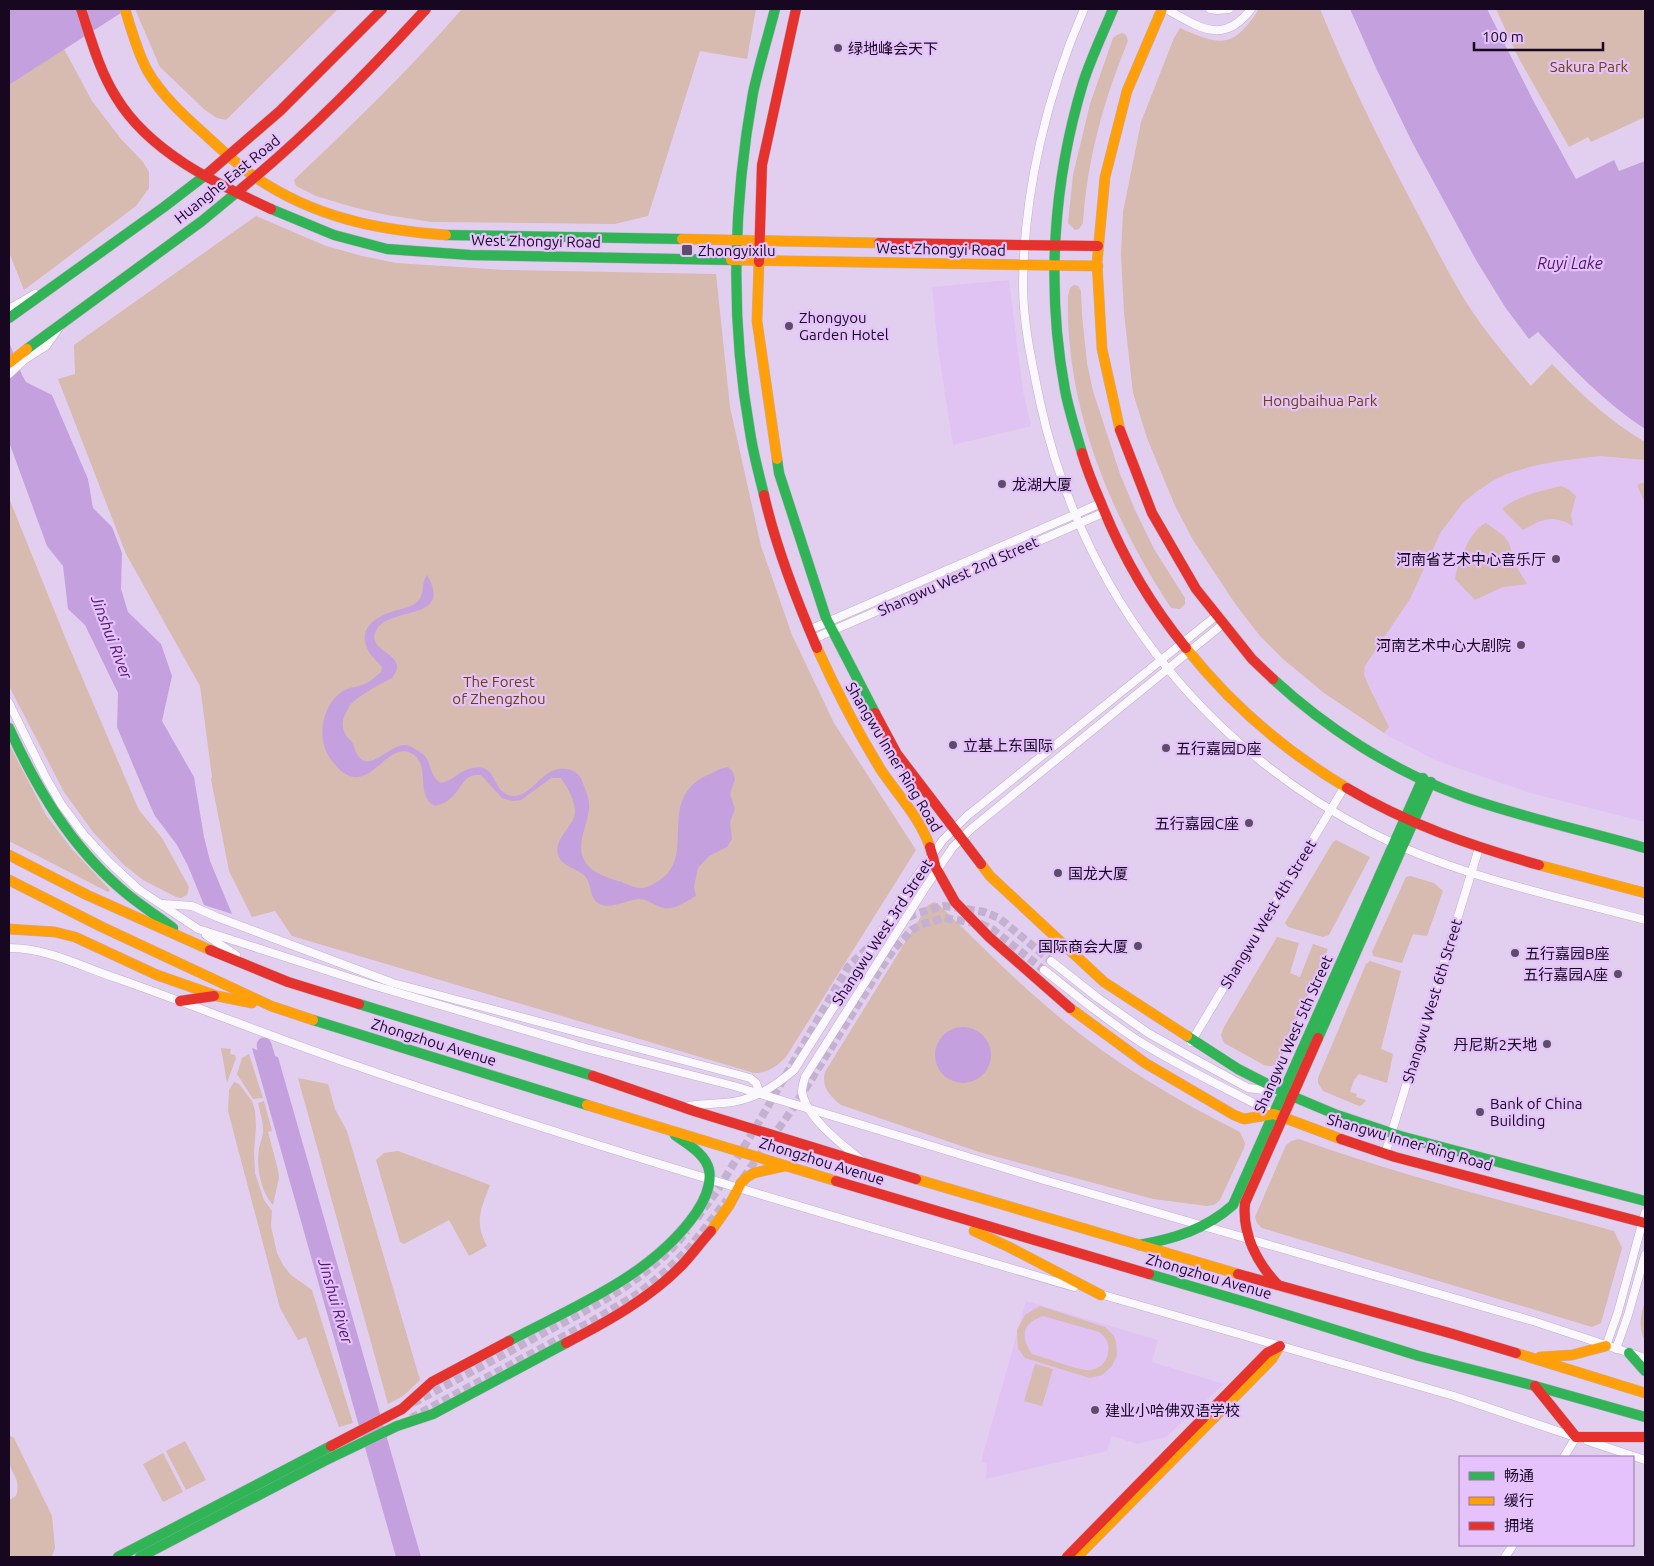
<svg xmlns="http://www.w3.org/2000/svg" width="1654" height="1566" viewBox="0 0 1654 1566" font-family="Ubuntu,'Noto Sans SC',sans-serif">
  <style>
    .built { fill: #e0c3f3 }
    .green { fill: #d7bab0; fill-rule: evenodd }
    .water { fill: #c5a0de }
    .lines { fill: none; stroke-linecap: round; stroke-linejoin: round }
    .river { stroke: #c5a0de; stroke-width: 15 }
    .street-tunnel { stroke: #c4b1d0; stroke-width: 8; stroke-dasharray: 8 4; stroke-linecap: butt }
    .street-casing { stroke: #bfafcb; stroke-width: 9 }
    .fast-casing { stroke: #bfafcb; stroke-width: 11 }
    .slow-casing { stroke: #bfafcb; stroke-width: 11 }
    .jam-casing { stroke: #bfafcb; stroke-width: 11 }
    .street { stroke: #fbf8fd; stroke-width: 8 }
    .fast { stroke: #30b455; stroke-width: 10 }
    .slow { stroke: #ff9f0a; stroke-width: 10 }
    .jam { stroke: #e5322d; stroke-width: 10 }
    .street-bridge-casing { stroke: #bfafcb; stroke-width: 9; stroke-linecap: butt }
    .slow-bridge-casing { stroke: #bfafcb; stroke-width: 11; stroke-linecap: butt }
    .street-bridge { stroke: #fbf8fd; stroke-width: 8 }
    .slow-bridge { stroke: #ff9f0a; stroke-width: 10 }
    .poi-dot { fill: #5e4d68; stroke: #e5c2fc; stroke-width: 2 }
    .labels { text-anchor: middle; dominant-baseline: central; stroke-width: 4.5; stroke-linejoin: round; paint-order: stroke }
    .poi-label { font-size: 15px; fill: #170720; stroke: #e5c2fc; text-anchor: start }
    .park-label { font-size: 15px; fill: #6a4304; stroke: #e5c2fc }
    .street-label { font-size: 15px; fill: #170720; stroke: #e5c2fc }
    .water-label { font-size: 16px; font-style: italic; fill: #51156f; stroke: #e5c2fc }
  </style>
  <rect width="100%" height="100%" fill="#e2cfef"/>
  <g class="built">
    <polygon points="1009,280 1023,391 1031,426 953,445 938,349 932,287"/>
    <polygon points="1600,456 1645,460 1645,822 1530,793 1437,761 1396,740 1384,733 1389,727 1364,674 1365,666 1410,599 1441,532 1463,503 1476,492 1494,480 1507,474 1533,466 1559,461"/>
    <polygon points="1026,1301 1158,1340 1152,1362 1224,1384 1166,1437 1137,1444 1112,1436 1107,1451 986,1479 987,1464 981,1462"/>
  </g>
  <g class="green">
    <polygon points="135,9 338,9 226,120 217,118 205,110 160,67"/>
    <path d="M 462,9 L 756,9 L 747,59 L 700,51 L 648,216 L 615,224 L 432,222 L 387,215 L 356,208 L 316,196 L 296,186 L 294,180 C 352,125 409,70 462,9 Z"/>
    <path d="M 1259,9 L 1320,9 C 1347,75 1378,138 1411,201 C 1430,236 1447,272 1468,305 C 1487,334 1509,360 1531,386 L 1552,364 C 1582,395 1608,420 1645,442 L 1645,460 L 1600,456 L 1559,461 L 1533,466 L 1507,474 L 1494,480 L 1476,492 L 1463,503 L 1441,532 L 1410,599 L 1365,666 L 1364,674 L 1367,682 L 1389,727 L 1384,733 L 1324,693 L 1283,659 L 1260,636 L 1236,605 L 1193,540 L 1175,506 L 1147,438 L 1133,393 L 1124,313 L 1121,254 L 1123,212 L 1141,122 L 1174,38 L 1180,28 C 1221,46 1233,49 1259,9 Z"/>
    <polygon points="1496,9 1645,9 1645,117 1591,142 1588,137 1569,147 1517,55"/>
    <path d="M 1122,33 L 1126,35 L 1128,41 C 1104,99 1087,160 1083,223 L 1079,229 L 1075,230 L 1068,223 L 1073,175 L 1090,104 L 1113,38 L 1117,35 Z"/>
    <polygon points="64,49 92,101 121,139 143,162 149,172 149,188 136,206 24,290 9,252 9,85"/>
    <path d="M 256,216 L 326,246 L 362,256 L 396,263 L 505,270 L 716,274 L 730,407 L 761,546 L 792,635 L 834,723 L 916,850 L 786,1057 C 777,1066 768,1073 754,1073 L 292,936 L 275,911 L 252,917 L 229,871 L 211,779 L 212,777 L 200,686 L 126,554 L 58,379 L 75,374 L 74,345 Z"/>
    <path d="M 1074,285 L 1078,286 L 1081,291 L 1082,315 L 1087,363 L 1093,391 L 1120,474 L 1135,510 L 1154,549 L 1185,598 L 1185,604 L 1180,609 L 1171,608 C 1111,516 1065,408 1068,296 L 1070,288 Z"/>
    <polygon points="1641,483 1645,483 1645,503 1637,485"/>
    <path d="M 1561,486 L 1568,489 L 1576,496 L 1571,515 L 1573,526 C 1552,514 1543,519 1523,530 L 1504,511 L 1503,508 C 1519,495 1542,491 1561,486 Z"/>
    <polygon points="9,498 67,642 135,801 139,810 162,838 189,887 187,895 181,898 176,897 143,880 123,864 93,832 64,792 9,686"/>
    <path d="M 1486,523 L 1504,536 L 1509,543 L 1516,566 L 1527,584 L 1503,587 L 1475,600 L 1455,579 C 1458,562 1470,530 1486,523 Z"/>
    <polygon points="9,744 46,815 71,848 110,890 108,892 9,841"/>
    <polygon points="1336,840 1370,857 1329,935 1323,937 1288,927 1285,923 1333,842"/>
    <polygon points="1410,876 1434,883 1443,891 1427,936 1413,934 1402,963 1373,956 1372,952 1406,877"/>
    <path d="M 934,902 L 937,903 C 973,937 1007,973 1045,1005 C 1103,1056 1171,1098 1240,1132 L 1245,1143 L 1244,1148 L 1220,1200 L 1214,1205 L 1207,1206 L 1153,1199 L 979,1152 L 841,1105 C 830,1096 821,1087 825,1072 L 925,910 L 928,905 Z"/>
    <path d="M 1277,937 L 1299,943 L 1290,973 L 1300,977 L 1313,944 L 1328,949 L 1280,1060 C 1276,1066 1272,1067 1264,1065 L 1224,1043 L 1221,1035 L 1224,1027 Z"/>
    <polygon points="1370,961 1401,971 1381,1049 1393,1054 1387,1083 1359,1074 1354,1080 1350,1092 1357,1094 1356,1097 1366,1100 1362,1105 1359,1106 1323,1091 1318,1083 1318,1078 1366,964"/>
    <polygon points="221,1048 231,1049 230,1054 235,1055 236,1058 227,1083"/>
    <polygon points="249,1054 263,1098 253,1099 237,1074 242,1058"/>
    <polygon points="298,1078 328,1084 335,1109 347,1131 420,1380 403,1396 388,1404"/>
    <polygon points="234,1082 239,1084 252,1101 255,1111 256,1126 254,1152 255,1173 264,1200 272,1211 271,1226 277,1253 283,1265 291,1275 312,1290 353,1423 339,1427 306,1337 298,1340 280,1308 228,1111 229,1090"/>
    <path d="M 264,1101 L 272,1131 L 268,1132 L 278,1170 L 279,1178 L 273,1205 C 261,1192 256,1167 259,1149 C 260,1143 263,1137 263,1130 C 263,1121 260,1112 258,1103 Z"/>
    <path d="M 1299,1139 C 1402,1176 1508,1202 1614,1231 L 1622,1248 L 1601,1323 L 1592,1327 L 1262,1228 L 1257,1223 L 1255,1217 L 1286,1145 L 1291,1141 Z"/>
    <path d="M 398,1151 L 490,1185 C 481,1209 474,1221 487,1246 L 469,1256 L 449,1220 L 404,1244 L 400,1242 L 376,1160 L 384,1153 Z"/>
    <path d="M 1645,1302 L 1645,1341 C 1638,1327 1640,1316 1645,1302 Z"/>
    <path d="M 1040,1306 L 1105,1327 L 1114,1336 L 1116,1342 L 1117,1355 L 1112,1366 L 1102,1375 L 1090,1378 L 1025,1358 L 1018,1348 L 1017,1330 L 1025,1315 ZM 1043,1316 L 1099,1332 C 1106,1337 1110,1344 1108,1353 C 1107,1362 1099,1370 1089,1370 C 1080,1371 1043,1357 1032,1354 C 1020,1337 1022,1323 1043,1316 Z"/>
    <polygon points="1035,1364 1053,1369 1042,1406 1024,1401"/>
    <path d="M 9,1435 L 14,1438 L 52,1516 L 55,1548 L 52,1557 L 9,1557 L 9,1500 L 16,1496 C 22,1478 10,1474 9,1460 C 8,1452 9,1443 9,1435 Z"/>
    <polygon points="185,1441 206,1480 186,1490 166,1451"/>
    <polygon points="163,1453 183,1492 163,1502 143,1464"/>
  </g>
  <g class="water">
    <polygon points="9,9 127,9 9,85"/>
    <path d="M 1350,9 L 1487,9 L 1535,104 L 1576,179 L 1614,160 L 1619,171 L 1645,161 L 1645,429 C 1605,403 1571,367 1538,332 L 1529,339 L 1505,307 L 1476,260 L 1412,142 L 1376,68 Z"/>
    <polygon points="9,342 22,375 26,382 52,395 88,479 93,508 112,527 122,553 121,589 128,612 161,644 172,676 162,721 194,777 204,837 210,861 232,914 204,905 188,866 177,845 155,816 150,805 117,727 118,693 85,625 68,609 63,566 47,546 9,442"/>
    <path d="M 427,575 C 454,621 391,606 377,629 C 363,652 409,653 394,675 C 392,679 386,681 382,683 C 372,689 361,695 353,702 C 349,705 347,711 345,715 C 342,720 342,728 345,733 C 346,737 350,739 352,742 C 355,748 355,754 361,759 C 372,769 390,745 405,745 C 408,745 412,747 415,749 C 436,759 425,773 441,783 C 453,781 460,770 472,768 C 500,762 490,796 515,796 C 535,795 543,762 571,770 C 579,773 582,779 584,786 C 587,794 590,801 589,809 C 588,818 585,826 583,834 C 575,863 593,874 618,881 C 627,883 634,889 643,888 C 649,887 655,883 660,880 C 698,855 654,797 710,774 C 716,771 721,768 728,767 L 733,772 L 735,779 L 730,794 L 735,809 L 730,822 L 732,839 L 727,847 L 709,856 L 698,868 L 694,887 L 696,896 C 687,901 675,910 664,908 C 655,906 648,899 639,899 C 624,900 602,915 593,897 C 590,891 590,882 585,876 C 578,869 565,867 560,859 C 549,840 576,827 575,810 C 574,798 567,787 561,778 L 551,778 L 521,800 L 513,801 L 502,798 L 481,775 C 463,774 464,785 453,796 C 448,802 442,804 435,806 C 414,795 432,764 411,753 C 385,741 368,800 337,767 C 333,762 329,758 326,751 C 317,731 325,699 347,689 C 352,687 357,687 362,685 C 369,683 375,677 381,672 L 382,667 C 378,662 372,657 369,652 C 356,629 375,617 394,611 C 403,608 412,608 419,600 C 425,592 421,582 427,575 Z"/>
    <circle cx="963" cy="1055" r="28"/>
    <polygon points="252,1048 278,1057 421,1557 396,1557"/>
  </g>
  <g class="lines">
    <polyline class="river" points="264,1045 272,1072"/>
    <g class="street-tunnel">
      <polyline points="743,1178 794,1107 877,974 894,949 912,930 920,925 944,918 981,924 992,929 1044,970"/>
      <polyline points="697,1218 717,1191 756,1127 848,967 880,936 896,924 915,914 943,906 961,908 984,912 999,918 1051,961"/>
      <path d="M 413,1403 C 454,1381 496,1359 538,1336 C 591,1308 649,1280 687,1231"/>
      <polyline points="411,1418 594,1320 639,1293 668,1269 690,1247 727,1200"/>
    </g>
    <g class="street-casing">
      <g id="street">
        <path d="M 1084,9 C 1047,94 1024,190 1023,284 C 1023,324 1032,363 1040,402 C 1081,590 1199,743 1370,832 C 1454,875 1554,896 1645,920"/>
        <path d="M 1166,9 C 1199,27 1223,46 1251,9"/>
        <polyline points="1210,9 1217,10 1229,9"/>
        <polyline points="9,309 35,294"/>
        <polyline points="24,360 46,346 59,328"/>
        <polyline points="809,630 1099,504"/>
        <polyline points="813,639 1103,513"/>
        <polyline points="9,703 45,776 61,804 84,835 109,862 138,889 198,929 372,985 586,1048 734,1086 1044,1180 1533,1321 1645,1358"/>
        <polyline points="163,904 192,906 217,917 393,983 750,1078 756,1083 760,1094"/>
        <polyline points="206,935 236,955"/>
        <path d="M 9,948 C 47,948 80,966 116,978 C 196,1006 274,1038 354,1065 C 591,1147 833,1216 1074,1287"/>
        <polyline points="1051,961 1098,998 1148,1033 1189,1056 1248,1088 1279,1092"/>
        <path d="M 1044,970 C 1076,995 1107,1021 1142,1043 C 1184,1069 1230,1090 1274,1114"/>
        <polyline points="1191,1042 1345,786"/>
        <path d="M 688,1106 C 700,1104 711,1104 724,1103 C 752,1101 773,1088 794,1070 L 914,880 L 943,840 L 967,816 L 1216,616"/>
        <polyline points="1385,1154 1479,848"/>
        <path d="M 860,1159 C 841,1144 806,1117 802,1092 C 802,1087 804,1081 805,1077 L 925,888 L 953,847 L 971,829 L 1223,624"/>
        <polyline points="1100,1294 1454,1396 1572,1436"/>
        <polyline points="1606,1346 1618,1312 1645,1213"/>
        <polyline points="1616,1349 1628,1315 1645,1255"/>
        <polyline points="1588,1441 1645,1460"/>
        <polyline points="1564,1457 1576,1437"/>
        <polyline points="1505,1557 1513,1545"/>
      </g>
    </g>
    <g class="fast-casing">
      <g id="fast">
        <polyline points="271,209 334,235 387,249 470,255 731,260"/>
        <polyline points="446,235 682,239"/>
        <polyline points="9,318 164,207 207,174"/>
        <polyline points="27,349 202,221 242,188"/>
        <path d="M 1082,453 C 1076,432 1069,411 1065,390 C 1046,288 1053,182 1083,83 C 1091,58 1103,33 1113,9"/>
        <polyline points="777,459 779,473 826,618 875,713"/>
        <path d="M 764,495 C 759,474 753,453 750,432 C 730,320 733,205 753,93 C 759,65 768,37 775,9"/>
        <path d="M 1273,679 C 1326,728 1391,770 1459,795 C 1519,817 1583,830 1645,848"/>
        <path d="M 9,728 C 37,789 70,845 121,889 C 137,903 156,915 173,928"/>
        <polyline points="359,1004 593,1076"/>
        <polyline points="313,1020 587,1105"/>
        <polyline points="1187,1036 1238,1069 1287,1094 1337,1115 1400,1136 1645,1201"/>
        <polyline points="1318,1038 1431,782"/>
        <path d="M 1139,1245 C 1174,1239 1206,1229 1233,1205 L 1423,778"/>
        <polyline points="1149,1274 1252,1304 1419,1356 1535,1386 1645,1417"/>
        <path d="M 509,1341 C 575,1306 652,1276 696,1213 C 704,1201 712,1185 709,1170 C 706,1154 687,1144 675,1135"/>
        <polyline points="1629,1353 1645,1371"/>
        <polyline points="118,1557 331,1446"/>
        <polyline points="140,1557 324,1461 397,1426 433,1414 566,1343"/>
      </g>
    </g>
    <g class="slow-casing">
      <g id="slow">
        <path d="M 125,9 C 131,29 137,51 147,70 C 163,98 188,119 211,140 C 225,153 239,166 255,177 C 314,217 376,230 446,235"/>
        <polyline points="682,239 879,243"/>
        <polyline points="731,260 1098,266"/>
        <polyline points="759,262 757,321 777,459"/>
        <polyline points="1120,430 1102,349 1097,263 1105,177 1127,91 1162,9"/>
        <path d="M 817,648 C 836,690 857,731 881,770 C 898,795 920,818 930,847"/>
        <path d="M 1186,648 C 1231,705 1285,751 1347,788"/>
        <polyline points="9,855 87,895 210,950"/>
        <polyline points="981,864 990,876 1104,982 1187,1036"/>
        <polyline points="1539,865 1645,893"/>
        <polyline points="9,880 102,927 271,1006 313,1020"/>
        <polyline points="9,929 55,932 75,937 157,975 217,996 252,1003"/>
        <polyline points="1070,1008 1145,1063 1234,1115 1244,1119 1274,1114 1341,1139"/>
        <polyline points="587,1105 836,1181"/>
        <polyline points="916,1179 1238,1274"/>
        <polyline points="711,1231 730,1204 741,1183 747,1177 754,1173 785,1166"/>
        <polyline points="974,1231 1009,1247 1101,1295"/>
        <polyline points="1516,1353 1645,1393"/>
        <polyline points="1540,1357 1572,1355 1606,1346"/>
        <polyline points="1077,1557 1272,1359 1279,1347"/>
      </g>
    </g>
    <g class="jam-casing">
      <g id="jam">
        <path d="M 81,9 C 91,39 99,70 116,97 C 149,152 215,183 271,209"/>
        <polyline points="207,174 280,111 382,9"/>
        <path d="M 242,188 C 309,133 368,72 426,9"/>
        <polyline points="879,243 1098,246"/>
        <polyline points="759,262 762,165 796,9"/>
        <polyline points="1120,430 1152,513 1196,589 1252,659 1273,679"/>
        <path d="M 1082,453 C 1087,470 1094,487 1101,503 C 1122,556 1150,604 1186,648"/>
        <path d="M 764,495 C 776,548 796,599 817,648"/>
        <polyline points="875,713 897,754 981,864"/>
        <path d="M 1347,788 C 1407,824 1472,846 1539,865"/>
        <polyline points="930,847 936,868 955,902 989,937 1070,1008"/>
        <polyline points="210,950 288,982 359,1004"/>
        <polyline points="180,1001 214,996"/>
        <polyline points="593,1076 694,1111 916,1179"/>
        <polyline points="1341,1139 1395,1157 1645,1223"/>
        <polyline points="836,1181 1149,1274"/>
        <polyline points="1238,1274 1453,1334 1516,1353"/>
        <path d="M 1278,1285 C 1257,1263 1242,1234 1245,1203 L 1318,1038"/>
        <path d="M 566,1343 C 607,1322 652,1297 684,1263 C 693,1253 702,1241 711,1231"/>
        <polyline points="1535,1386 1576,1437 1645,1437"/>
        <polyline points="331,1446 402,1409 432,1382 509,1341"/>
        <polyline points="1067,1557 1267,1353 1280,1346"/>
      </g>
    </g>
    <use href="#street" class="street"/>
    <use href="#fast" class="fast"/>
    <use href="#slow" class="slow"/>
    <use href="#jam" class="jam"/>
    <g class="street-bridge-casing">
      <polyline id="street-bridge" points="9,374 24,360"/>
    </g>
    <g class="slow-bridge-casing">
      <polyline id="slow-bridge" points="9,363 27,349"/>
    </g>
    <use href="#street-bridge" class="street-bridge"/>
    <use href="#slow-bridge" class="slow-bridge"/>
  </g>
  <g class="poi-dot">
    <circle cx="838" cy="48" r="5"/>
    <rect x="681" y="244" width="12" height="12" rx="2.5"/>
    <circle cx="789" cy="326" r="5"/>
    <circle cx="1002" cy="484" r="5"/>
    <circle cx="1556" cy="559" r="5"/>
    <circle cx="1521" cy="645" r="5"/>
    <circle cx="953" cy="745" r="5"/>
    <circle cx="1166" cy="748" r="5"/>
    <circle cx="1249" cy="823" r="5"/>
    <circle cx="1058" cy="873" r="5"/>
    <circle cx="1138" cy="946" r="5"/>
    <circle cx="1515" cy="953" r="5"/>
    <circle cx="1618" cy="974" r="5"/>
    <circle cx="1547" cy="1044" r="5"/>
    <circle cx="1480" cy="1112" r="5"/>
    <circle cx="1095" cy="1410" r="5"/>
  </g>
  <g class="labels">
    <g class="poi-label">
      <text x="848" y="48">绿地峰会天下</text>
      <text x="698" y="250">Zhongyixilu</text>
      <text x="799" y="317">Zhongyou<tspan x="799" dy="17">Garden Hotel</tspan></text>
      <text x="1012" y="484">龙湖大厦</text>
      <text x="1546" y="559" text-anchor="end">河南省艺术中心音乐厅</text>
      <text x="1511" y="645" text-anchor="end">河南艺术中心大剧院</text>
      <text x="963" y="745">立基上东国际</text>
      <text x="1176" y="748">五行嘉园D座</text>
      <text x="1239" y="823" text-anchor="end">五行嘉园C座</text>
      <text x="1068" y="873">国龙大厦</text>
      <text x="1128" y="946" text-anchor="end">国际商会大厦</text>
      <text x="1525" y="953">五行嘉园B座</text>
      <text x="1608" y="974" text-anchor="end">五行嘉园A座</text>
      <text x="1537" y="1044" text-anchor="end">丹尼斯2天地</text>
      <text x="1490" y="1103">Bank of China<tspan x="1490" dy="17">Building</tspan></text>
      <text x="1105" y="1410">建业小哈佛双语学校</text>
    </g>
    <g class="park-label">
      <text x="1589" y="66">Sakura Park</text>
      <text x="1320" y="400">Hongbaihua Park</text>
      <text x="499" y="681">The Forest<tspan x="499" dy="17">of Zhengzhou</tspan></text>
    </g>
    <g class="street-label">
      <text transform="translate(227 179) rotate(-39)">Huanghe East Road</text>
      <text transform="translate(536 241) rotate(1)">West Zhongyi Road</text>
      <text transform="translate(941 249) rotate(1)">West Zhongyi Road</text>
      <text transform="translate(958 576) rotate(-24)">Shangwu West 2nd Street</text>
      <text transform="translate(894 757) rotate(59)">Shangwu Inner Ring Road</text>
      <text transform="translate(1268 914) rotate(-59)">Shangwu West 4th Street</text>
      <text transform="translate(882 932) rotate(-57)">Shangwu West 3rd Street</text>
      <text transform="translate(1432 1001) rotate(-73)">Shangwu West 6th Street</text>
      <text transform="translate(1293 1034) rotate(-66)">Shangwu West 5th Street</text>
      <text transform="translate(434 1042) rotate(17)">Zhongzhou Avenue</text>
      <text transform="translate(1410 1142) rotate(16)">Shangwu Inner Ring Road</text>
      <text transform="translate(822 1161) rotate(17)">Zhongzhou Avenue</text>
      <text transform="translate(1209 1276) rotate(16)">Zhongzhou Avenue</text>
    </g>
    <g class="water-label">
      <text x="1570" y="263">Ruyi Lake</text>
      <text transform="translate(112 637) rotate(69)">Jinshui River</text>
      <text transform="translate(336 1301) rotate(74)">Jinshui River</text>
    </g>
  </g>
  <rect width="1654" height="1566" fill="none" stroke="#170720" stroke-width="20"/>
  <rect x="1459" y="1456" width="175" height="90" fill="#e5c2fc" stroke="#9377a4"/>
  <rect x="1469" y="1472" width="25" height="8" fill="#30b455" stroke="#9377a4"/>
  <text x="1504" y="1481" font-size="15" fill="#170720">畅通</text>
  <rect x="1469" y="1497" width="25" height="8" fill="#ff9f0a" stroke="#9377a4"/>
  <text x="1504" y="1506" font-size="15" fill="#170720">缓行</text>
  <rect x="1469" y="1522" width="25" height="8" fill="#e5322d" stroke="#9377a4"/>
  <text x="1504" y="1531" font-size="15" fill="#170720">拥堵</text>
  <path d="M1474 42v8h129v-8" fill="none" stroke="#170720" stroke-width="2.5"/>
  <text x="1482" y="42" font-size="15" fill="#170720" stroke="#e5c2fc" stroke-width="4" paint-order="stroke">100 m</text>
</svg>
